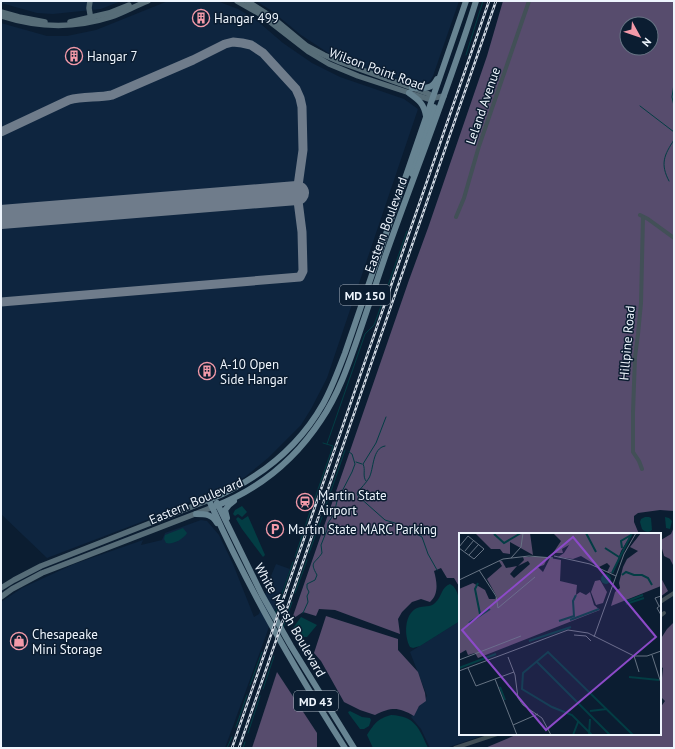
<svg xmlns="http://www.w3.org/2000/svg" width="675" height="749" viewBox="0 0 675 749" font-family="'PT Sans',sans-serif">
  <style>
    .built { fill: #0e253f }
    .forest { fill: #574c6d; fill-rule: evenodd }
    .water { fill: #033d44 }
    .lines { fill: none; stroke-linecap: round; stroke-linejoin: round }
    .stream { stroke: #033d44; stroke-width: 1 }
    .taxiway { stroke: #6f7c8b; stroke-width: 9 }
    .runway { stroke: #6f7c8b; stroke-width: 24 }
    .street { stroke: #425057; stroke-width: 4 }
    .secondary { stroke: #576d78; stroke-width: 5.5 }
    .primary { stroke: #678492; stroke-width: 6 }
    .rail-casing { stroke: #d3dbe5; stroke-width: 2.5 }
    .rail { stroke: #0b1d31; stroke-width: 1; stroke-dasharray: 3; stroke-linecap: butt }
    .labels { text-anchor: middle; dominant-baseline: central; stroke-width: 3; stroke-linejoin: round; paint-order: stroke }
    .shield { fill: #0b1d31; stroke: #aab4c0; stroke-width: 1 }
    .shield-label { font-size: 12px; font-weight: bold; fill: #eef5fd }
    .poi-label { font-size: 13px; fill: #eef5fd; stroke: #0b1d31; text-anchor: start }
    .street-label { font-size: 13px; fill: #eef5fd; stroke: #0b1d31 }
    .inset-river { fill: none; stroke: #033d44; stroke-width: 2 }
    .inset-road { fill: none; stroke: #667383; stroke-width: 1 }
    .view { fill: #8c4ac8; fill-opacity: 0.15; stroke: #8c4ac8; stroke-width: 2 }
    .inset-edge { fill: none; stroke: #eef5fd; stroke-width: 2 }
  </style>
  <rect width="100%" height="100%" fill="#0b1d31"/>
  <g class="built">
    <polygon points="1,1 121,1 101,9 53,14 37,13 1,3"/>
    <polygon points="168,1 217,1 238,9 255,19 283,43 312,63 340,77 404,99 418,109 327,378 311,409 301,425 268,458 245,477 218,490 157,516 47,558 1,514 1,23 47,36 67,36 96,30"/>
    <polygon points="256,1 459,1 433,76 430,81 423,85 415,85 344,61 330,54 301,35 272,11"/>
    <polygon points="201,520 207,521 219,535 233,564 254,617 259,614 270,580 272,577 271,576 276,564 290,569 225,748 1,748 1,602 22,588 74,564 143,540 141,545 162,540 165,533"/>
    <polygon points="460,621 460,734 487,734 446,748 430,748 421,729 411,717 427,696 410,652"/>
  </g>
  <g class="forest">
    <path d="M 503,1 L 674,1 L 674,511 L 660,510 L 638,513 L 634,516 L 634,522 L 639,534 L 460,534 L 460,588 L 454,578 L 447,578 L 441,568 L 434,571 C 437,582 439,594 430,602 L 421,599 L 412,602 L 402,612 L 398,619 L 400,634 L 335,610 L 319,609 L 316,616 L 303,612 L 294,618 L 293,616 L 409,280 L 428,228 L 487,56 ZM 627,24 L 651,24 L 651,48 L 627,48 Z"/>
    <polygon points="674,527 674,567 670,559 664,556 661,545 661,540 671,534"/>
    <polygon points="660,576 668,591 660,597"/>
    <path d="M 326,616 L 398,639 L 398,650 L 418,672 L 425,693 L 426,701 L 419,706 L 414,716 C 398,707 392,707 375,715 L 360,710 L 344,702 L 321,661 L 314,653 Z"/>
    <polygon points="674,622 674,748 485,748 518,734 660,734 660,708 665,701 660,696 663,668 660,666 660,640 667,629"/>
    <polygon points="277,672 317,733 317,748 252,748"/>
  </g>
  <g class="water">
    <polygon points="242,506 247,512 242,517 238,514 235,516 233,514 235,510"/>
    <polygon points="248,516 265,555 263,557 242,529 236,519 238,517 242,520"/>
    <path d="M 645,517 L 649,517 L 651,518 L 652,530 C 648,533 645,532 642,529 L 640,522 L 641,519 Z"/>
    <polygon points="665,517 669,518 672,521 670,529 666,528"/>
    <path d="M 183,528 L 187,533 C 184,539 172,545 166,543 L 164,539 L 165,535 Z"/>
    <path d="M 450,584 C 461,589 460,611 460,621 L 420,646 L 413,648 L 410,647 C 404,636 404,614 417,608 C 424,605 430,608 435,603 C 442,597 441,587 450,584 Z"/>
    <polygon points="301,617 317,625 307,637 304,637 299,632 293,628"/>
    <polygon points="350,711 362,717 370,718 371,720 369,726 364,729 360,729 349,714 348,712"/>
    <path d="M 391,715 C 415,716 419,728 428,748 L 373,748 L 367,735 C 375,723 377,719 391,715 Z"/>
  </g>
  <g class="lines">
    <g class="stream">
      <polyline points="466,55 483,1"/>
      <polyline points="674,84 672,97 674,106"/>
      <polyline points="640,106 674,132"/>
      <path d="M 669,181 C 660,164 664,155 674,140"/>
      <polyline points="327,444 365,334 374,325 376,320 407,231"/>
      <path d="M 385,446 C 372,448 374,469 369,478 C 366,483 361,488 357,493 L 358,496 L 385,520 L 398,524 L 422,537 L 428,554 L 437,570"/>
      <polyline points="356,462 362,464"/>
      <path d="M 366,481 C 362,476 366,470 363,464 L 376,443 L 386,417"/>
      <polyline points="313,504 333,446 323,443"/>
      <polyline points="325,508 345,450"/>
      <polyline points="309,553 322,517"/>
      <polyline points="295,557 310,512"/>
      <polyline points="295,593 307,560"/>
      <path d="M 303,613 L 308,602 L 307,596 L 309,592 L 307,588 L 307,584 L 315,580 L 317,575 C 309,561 315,564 322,553 L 321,545 L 327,530 L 328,523 L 334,514 L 337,501 L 352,472 L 355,464 L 352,454 L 349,452"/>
      <polyline points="275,614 293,562"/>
      <polyline points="283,628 292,602"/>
      <polyline points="250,685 262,652"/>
      <polyline points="263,689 274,656"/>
      <polyline points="236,727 247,695"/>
      <polyline points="248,733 260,696"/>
      <polyline points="227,748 232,737"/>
      <polyline points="243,748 245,742"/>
    </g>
    <path class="taxiway" d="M 1,132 L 69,100 C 83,96 98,98 112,95 L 193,60 L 225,44 L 233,42 L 242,43 L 251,45 L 263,53 L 296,89 L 300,98 L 302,107 L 303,150 L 297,193 L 302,232 L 303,271 L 300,277 L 1,302"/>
    <polyline class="runway" points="1,217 297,193"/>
    <g class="street">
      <polyline points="640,215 648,219 674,238"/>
      <polyline points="456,217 464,198 479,146 529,1"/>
      <polyline points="642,469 639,461 633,452 633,412 635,357 638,334 641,303 643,217"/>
      <polyline points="660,602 674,593"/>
      <polyline points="660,616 664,613"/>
      <polyline points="455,748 497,734"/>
    </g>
    <g class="secondary">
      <polyline points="90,1 89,8 91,20"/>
      <polyline points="237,1 260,14 309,52 329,64 358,76 428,99 444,96"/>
      <polyline points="247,1 272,17 307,46 324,55 340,62 429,94 433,98"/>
      <polyline points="1,12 19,17 45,22"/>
      <path d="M 1,16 C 38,28 74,29 111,17 C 123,13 135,6 148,1"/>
      <polyline points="70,22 109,13 129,5"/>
      <polyline points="1,588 14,580 41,566 209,500"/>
      <polyline points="1,597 12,589 42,573 213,507"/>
    </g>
    <g class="primary">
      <path d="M 412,88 C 423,88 432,90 437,79"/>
      <path d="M 409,93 C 419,100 424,104 426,116"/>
      <polyline points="412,174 434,107"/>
      <polyline points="217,503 262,595 291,646 354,748"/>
      <path d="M 213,507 C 258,490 294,461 321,420 C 338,395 348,366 358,337 C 367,311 376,284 385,257 C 415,172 449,88 476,1"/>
      <path d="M 196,514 C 205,514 212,514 217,523"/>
      <polyline points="227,518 225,510 229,505 234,501"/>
      <path d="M 345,748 C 294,668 247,587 209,500 C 257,480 297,450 323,404 C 332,388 338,371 345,353 L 466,1"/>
    </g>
    <g class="rail-casing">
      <g id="rail">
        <polyline points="232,748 489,1"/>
        <polyline points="239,748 496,1"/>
      </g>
    </g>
    <use href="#rail" class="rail"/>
  </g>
  <defs>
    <g id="building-ring" transform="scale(0.9)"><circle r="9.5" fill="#0b1d31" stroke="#f39aa9" stroke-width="1.5"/><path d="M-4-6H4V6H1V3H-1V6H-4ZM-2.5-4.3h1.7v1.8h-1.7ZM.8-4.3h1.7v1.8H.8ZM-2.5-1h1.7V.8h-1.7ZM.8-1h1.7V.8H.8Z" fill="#f39aa9"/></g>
    <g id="station-ring" transform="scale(0.9)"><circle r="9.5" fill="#0b1d31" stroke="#f39aa9" stroke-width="1.5"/><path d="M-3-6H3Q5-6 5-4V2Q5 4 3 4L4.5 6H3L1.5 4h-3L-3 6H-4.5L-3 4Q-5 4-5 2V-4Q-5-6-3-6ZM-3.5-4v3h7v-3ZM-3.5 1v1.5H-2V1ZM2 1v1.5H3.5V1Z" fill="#f39aa9"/></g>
    <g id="parking-ring" transform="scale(0.9)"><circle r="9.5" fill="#0b1d31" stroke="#f39aa9" stroke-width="1.5"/><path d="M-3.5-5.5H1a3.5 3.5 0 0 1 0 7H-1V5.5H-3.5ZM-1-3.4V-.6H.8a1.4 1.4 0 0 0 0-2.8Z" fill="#f39aa9"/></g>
    <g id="shop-ring" transform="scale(0.9)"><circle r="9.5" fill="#0b1d31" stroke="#f39aa9" stroke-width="1.5"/><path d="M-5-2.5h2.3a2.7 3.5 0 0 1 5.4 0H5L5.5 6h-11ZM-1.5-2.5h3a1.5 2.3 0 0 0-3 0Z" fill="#f39aa9"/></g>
  </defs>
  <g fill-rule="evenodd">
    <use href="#building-ring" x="201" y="18"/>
    <use href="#building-ring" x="74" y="56"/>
    <use href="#building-ring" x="207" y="371"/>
    <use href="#station-ring" x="305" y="502"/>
    <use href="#parking-ring" x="275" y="529"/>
    <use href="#shop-ring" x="19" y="641"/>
  </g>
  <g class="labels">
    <g class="shield">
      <rect x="340" y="285" width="50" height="20" rx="3"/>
      <rect x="294" y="691" width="44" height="20" rx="3"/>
    </g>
    <g class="shield-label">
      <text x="365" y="295">MD 150</text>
      <text x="316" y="701">MD 43</text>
    </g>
    <g class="poi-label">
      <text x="214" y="18">Hangar 499</text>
      <text x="87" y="56">Hangar 7</text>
      <text x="220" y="364">A-10 Open<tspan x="220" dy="15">Side Hangar</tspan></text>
      <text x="318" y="495">Martin State<tspan x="318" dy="15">Airport</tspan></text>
      <text x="288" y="529">Martin State MARC Parking</text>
      <text x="32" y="634">Chesapeake<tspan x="32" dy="15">Mini Storage</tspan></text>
    </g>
    <g class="street-label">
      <text transform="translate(377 69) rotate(20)">Wilson Point Road</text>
      <text transform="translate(483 106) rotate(-71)">Leland Avenue</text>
      <text transform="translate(386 225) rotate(-70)">Eastern Boulevard</text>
      <text transform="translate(627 343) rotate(-85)">Hillpine Road</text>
      <text transform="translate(196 501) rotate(-23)">Eastern Boulevard</text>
      <text transform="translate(290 620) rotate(60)">White Marsh Boulevard</text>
    </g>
  </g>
  <g transform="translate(459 533)">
    <rect width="202" height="202" fill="#0b1d31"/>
    <path d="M 16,0 L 71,0 L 74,22 L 51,9 L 51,21 L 44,20 L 41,16 L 32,16 ZM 94,0 L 173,0 L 162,18 L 154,40 L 148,39 L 151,33 L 148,30 L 140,34 L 122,23 L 114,26 L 99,24 L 105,20 L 110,12 L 103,16 L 104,20 L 94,20 L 102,8 ZM 182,0 L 202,0 L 202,53 L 152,73 L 156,59 L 161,55 L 160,50 L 164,34 L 168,26 L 179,18 L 171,14 ZM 64,24 L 89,24 L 85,32 L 79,34 L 84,39 L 91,25 L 102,27 L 101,48 L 118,52 L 117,62 L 121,59 L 127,62 L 131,59 L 135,72 L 141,77 L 19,125 L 16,120 L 9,122 L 7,117 L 0,121 L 0,56 L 14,50 L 26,57 L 30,66 L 36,66 L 38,64 L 28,46 L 43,33 L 40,28 L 43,28 L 47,35 L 58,33 L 51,41 L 55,45 L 71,31 L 69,28 L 59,33 L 65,27 ZM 141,47 L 148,59 L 144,70 L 137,72 L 132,59 L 136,48 Z" fill="#574c6d"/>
    <path d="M142 46a5 5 0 1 1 10 0a5 5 0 1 1-10 0Z" fill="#033d44"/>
    <path class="inset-river" d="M 127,0 L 137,19M 35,1 L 45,10 L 62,0M 146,15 L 160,24M 163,15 L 162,8 L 172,2M 153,40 L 173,0M 163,42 L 167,39 L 175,42 L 183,42 L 189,45 L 193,52M 19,50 L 16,56 L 21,81M 166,69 L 184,62M 167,71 L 185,65M 111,87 L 140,76M 100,88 L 115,83 L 114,68 L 117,62M 10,90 L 31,76M 70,108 L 112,94M 78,129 L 151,202M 0,135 L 37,121M 170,144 L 200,147M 41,154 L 46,167M 131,178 L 148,176M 114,202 L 119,189M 130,202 L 131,186M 133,202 L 113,182 L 93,174 L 63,156 L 64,140 L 89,119 L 174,202"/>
    <path class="inset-road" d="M 0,14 L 9,3 L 25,16 L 15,26 L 0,15M 6,18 L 15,7M 10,22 L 20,11M 95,23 L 131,31 L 157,43M 52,25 L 62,14 L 64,0M 20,37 L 37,63 L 39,75M 0,47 L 44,26 L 70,23 L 94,25M 202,72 L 198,75 L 202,82M 200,73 L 196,65 L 202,63M 39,75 L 76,44M 115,102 L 127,103 L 132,108M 135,104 L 165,21 L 177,0M 193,122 L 202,150M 175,123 L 180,139M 49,124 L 56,142 L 59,165 L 64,172 L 83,185 L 92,202M 0,127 L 62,103M 9,135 L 17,153 L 55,139M 0,138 L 109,97 L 129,100 L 175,123 L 188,123 L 202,118M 36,146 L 58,202M 54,192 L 79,181"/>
    <path class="view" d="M 114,4 L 197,104 L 87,197 L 3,97 Z"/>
    <rect width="202" height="202" class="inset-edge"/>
  </g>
  <rect width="675" height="749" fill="none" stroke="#eef5fd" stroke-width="4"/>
  <g transform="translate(639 36) rotate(130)"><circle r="19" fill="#0b1d31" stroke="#667383"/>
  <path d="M0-3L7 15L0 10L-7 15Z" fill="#f39aa9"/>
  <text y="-6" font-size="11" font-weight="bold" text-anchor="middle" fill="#eef5fd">N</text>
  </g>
</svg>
